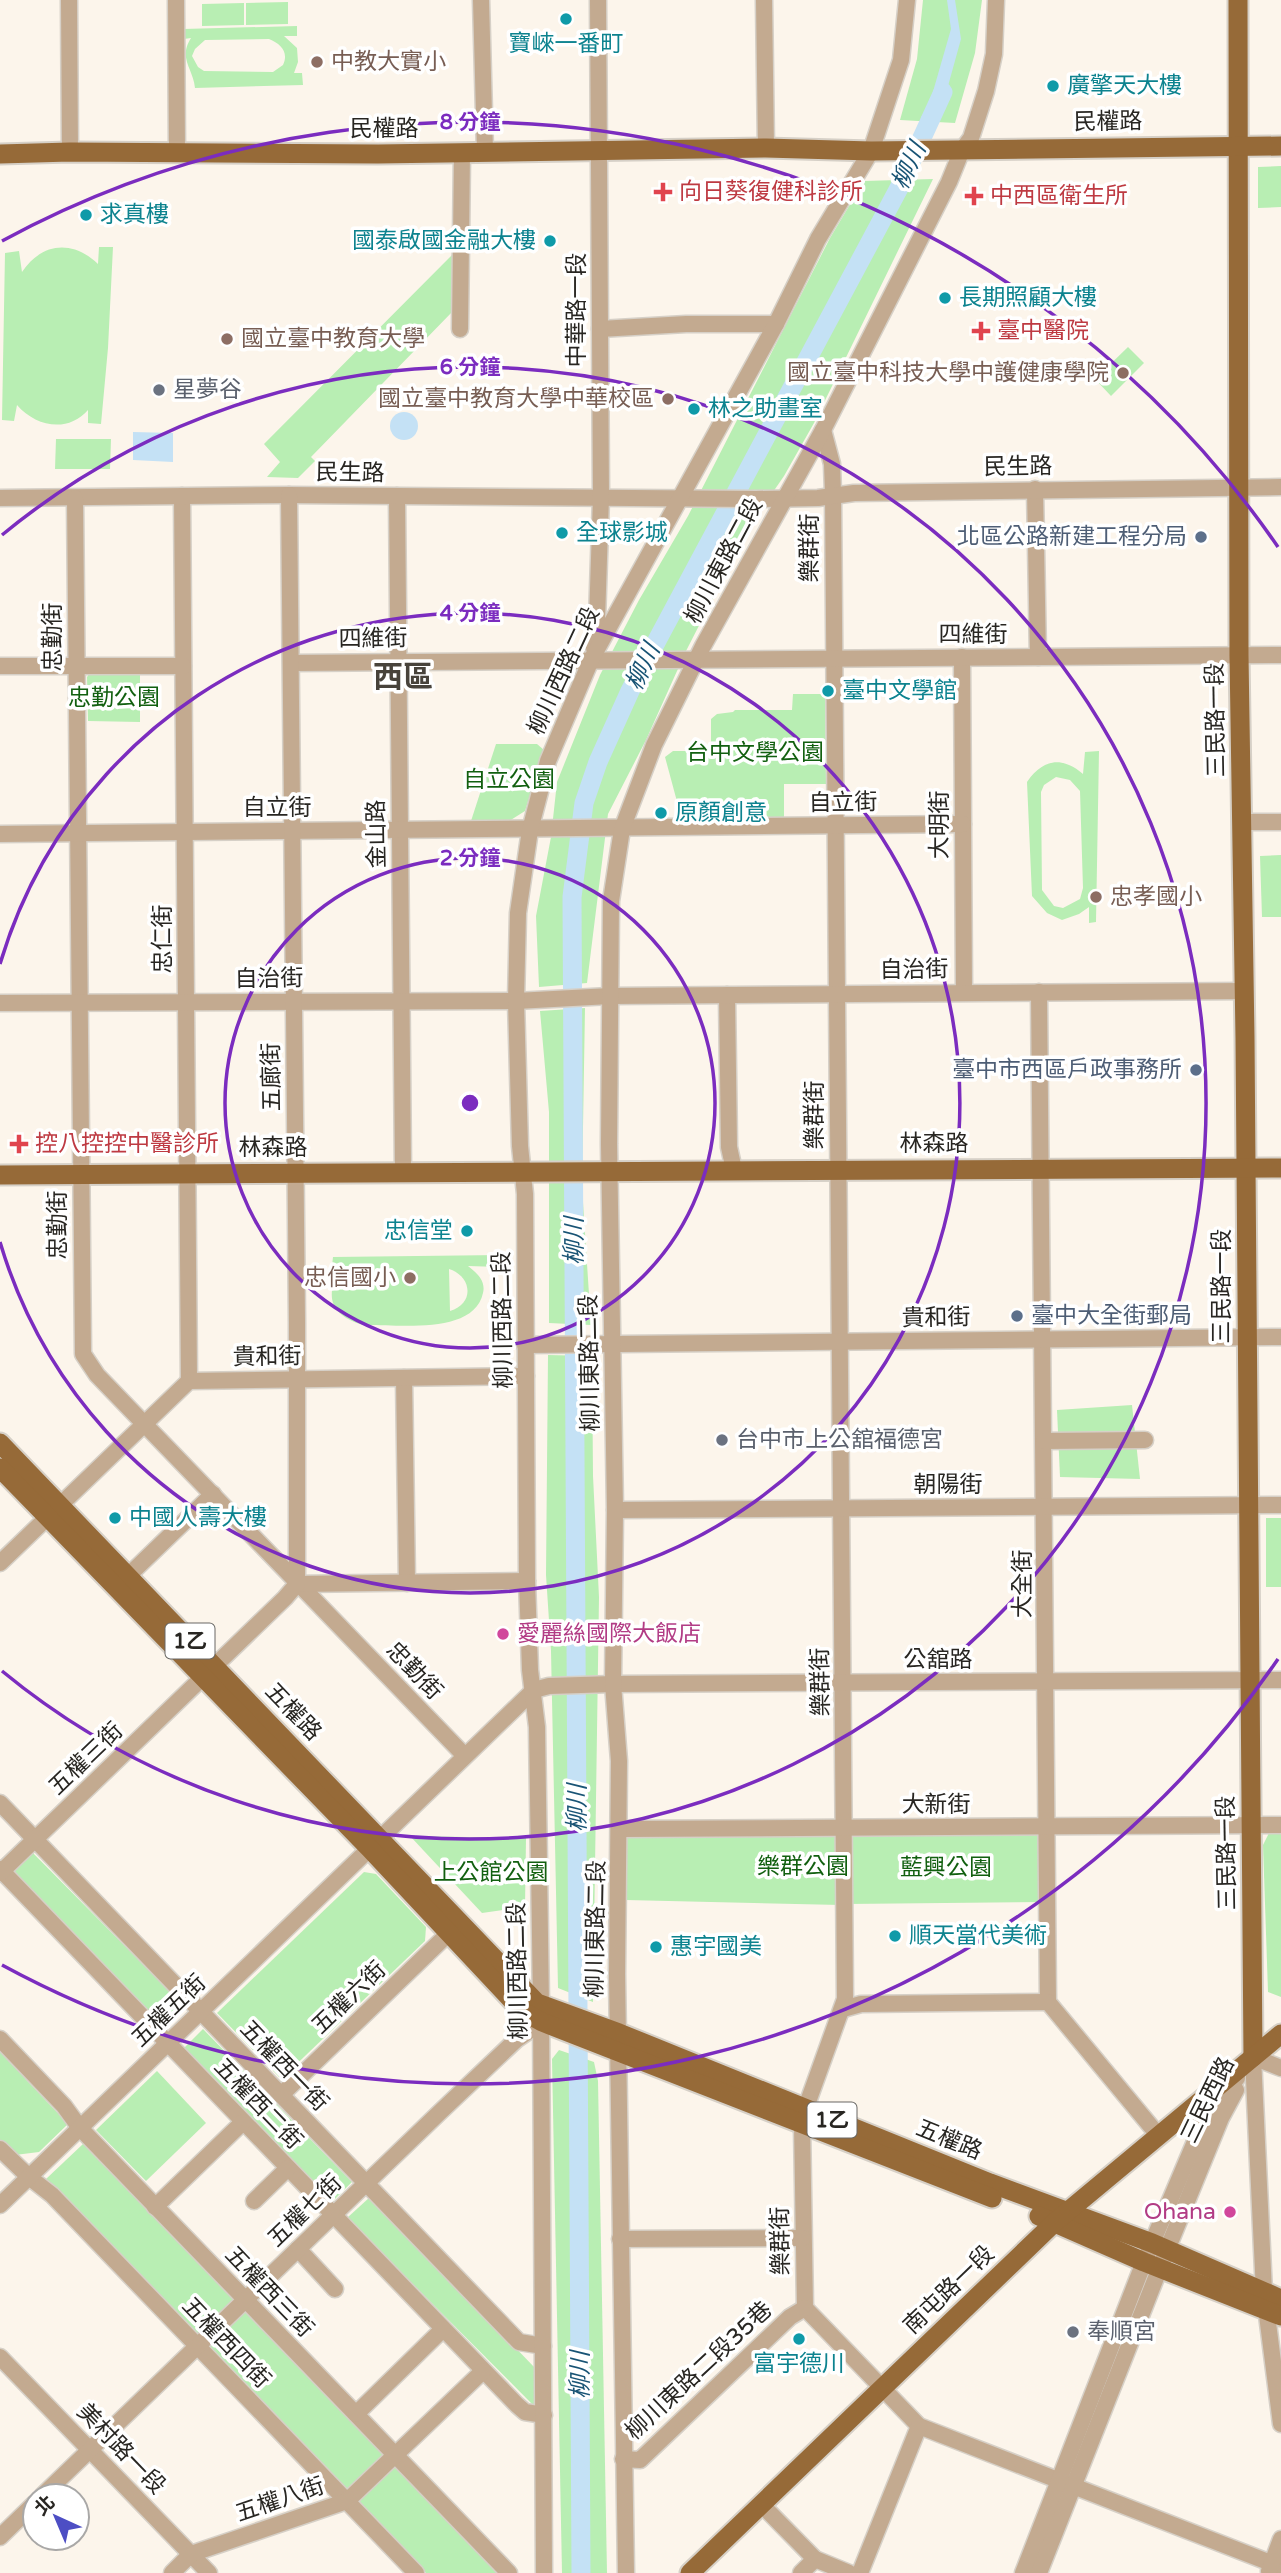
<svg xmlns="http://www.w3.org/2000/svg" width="1281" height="2573" viewBox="0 0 1281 2573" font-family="'Varela Round','Noto Sans TC',sans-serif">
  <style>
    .green { fill: #b8eeb3; fill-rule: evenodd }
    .water { fill: #c4e1f5 }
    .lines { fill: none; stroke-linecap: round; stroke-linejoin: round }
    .river { stroke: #c4e1f5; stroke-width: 19 }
    .minor-casing { stroke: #d6d0c7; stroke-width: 19 }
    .major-casing { stroke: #d6d0c7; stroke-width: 23 }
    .minor { stroke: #c3aa90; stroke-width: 16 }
    .major { stroke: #966a38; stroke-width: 19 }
    .ring { fill: none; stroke: #7b2cbf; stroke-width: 3.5 }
    .culture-dot { fill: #0f9aa8; stroke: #fff; stroke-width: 2.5 }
    .education-dot { fill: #8d6e63; stroke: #fff; stroke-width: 2.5 }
    .health-dot { fill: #e0444e; stroke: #fff; stroke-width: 2.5 }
    .worship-dot { fill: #6b7280; stroke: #fff; stroke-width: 2.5 }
    .service-dot { fill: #5c6f8a; stroke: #fff; stroke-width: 2.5 }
    .hotel-dot { fill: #d1479c; stroke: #fff; stroke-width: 2.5 }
    .labels { text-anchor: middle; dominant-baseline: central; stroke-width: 7; stroke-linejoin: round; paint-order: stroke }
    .shield { fill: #fff; stroke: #686764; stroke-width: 2 }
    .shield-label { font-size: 21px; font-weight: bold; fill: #282622 }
    .culture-label { font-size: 23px; fill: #0d838f; stroke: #fff; text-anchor: start }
    .education-label { font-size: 23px; fill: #785e54; stroke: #fff; text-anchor: start }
    .street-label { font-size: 23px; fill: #282622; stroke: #fff }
    .health-label { font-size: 23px; fill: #be3a42; stroke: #fff; text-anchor: start }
    .worship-label { font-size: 23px; fill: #5b616d; stroke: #fff; text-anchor: start }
    .service-label { font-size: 23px; fill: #4e5e75; stroke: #fff; text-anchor: end }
    .park-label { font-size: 23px; fill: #126010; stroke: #fff }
    .hotel-label { font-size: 23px; fill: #b23c85; stroke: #fff; text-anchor: start }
    .water-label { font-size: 24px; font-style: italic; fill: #195475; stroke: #fff }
    .district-label { font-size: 30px; font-weight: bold; fill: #48433b; stroke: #fff }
    .centre { fill: #7b2cbf; stroke: #fff; stroke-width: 3.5 }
    .ring-label { font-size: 21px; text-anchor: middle; font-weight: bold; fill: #7b2cbf; stroke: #fff; stroke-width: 7; stroke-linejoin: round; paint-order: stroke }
  </style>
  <rect width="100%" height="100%" fill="#fcf5eb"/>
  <g class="green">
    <polygon points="923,0 982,0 975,53 955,123 900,120 917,59"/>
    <polygon points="288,2 288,24 246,25 246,3"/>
    <polygon points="244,3 244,25 202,26 202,4"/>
    <path d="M 297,26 L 297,36 L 284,36 L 297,48 L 298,62 L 294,73 L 302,73 L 303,85 L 195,88 C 193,68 178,59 191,38 L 184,39 L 183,29 ZM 269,39 C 281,44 289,52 283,65 L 273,72 L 204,71 L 198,67 L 192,56 L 195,49 L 205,40 Z"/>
    <polygon points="1281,166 1281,207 1258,208 1258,167"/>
    <polygon points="933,179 814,423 784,476 751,524 686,651 646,740 608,814 587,983 539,987 536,916 551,837 557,782 600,675 639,600 688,516 830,238 864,181"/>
    <path d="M 99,247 L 113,247 L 108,348 L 101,424 L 88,423 L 88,410 C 68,433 36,427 17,405 L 14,421 L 2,420 L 5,253 L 19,251 L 22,272 C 42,242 73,240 98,264 Z"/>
    <polygon points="452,255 453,311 311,457 315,461 298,478 267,477 280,462 264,444"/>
    <polygon points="1128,347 1144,363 1111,396 1095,379"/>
    <polygon points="56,439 111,439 110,469 55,469"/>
    <polygon points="89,674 140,674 140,722 88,721 87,677"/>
    <polygon points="793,694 825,694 826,784 784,784 784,821 682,820 665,757 673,751 693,751 698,756 711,756 711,719 717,714 733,712 735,710 792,710"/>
    <polygon points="496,744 537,744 544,750 525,811 506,823 471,821"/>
    <path d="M 1099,751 L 1096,922 L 1089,923 L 1089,907 L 1079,914 L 1062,920 L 1047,913 L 1032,896 L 1027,782 C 1043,759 1062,756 1083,774 L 1085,752 ZM 1056,777 L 1070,780 L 1080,791 L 1083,888 L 1080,899 L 1063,908 L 1054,906 L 1042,890 L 1041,792 L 1044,785 Z"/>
    <polygon points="1281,855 1281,917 1262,917 1260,856"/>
    <polygon points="585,1008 582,1187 591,1325 549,1323 549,1112 540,1011"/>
    <path d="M 501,1255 L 500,1267 L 468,1266 C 477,1273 486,1281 483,1293 C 474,1336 395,1324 363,1325 C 330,1315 324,1296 341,1268 L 332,1266 L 333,1257 ZM 449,1269 C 472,1276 475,1304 450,1311 Z"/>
    <polygon points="548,1355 592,1356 593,1476 599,1597 593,2002 558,1988 551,1651 546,1575"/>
    <polygon points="1132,1405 1140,1479 1060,1477 1057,1410"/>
    <rect x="1266" y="1518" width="15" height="69"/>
    <polygon points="1281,1823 1281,1997 1268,1992 1263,1845 1271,1829"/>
    <polygon points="626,1831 841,1831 841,1905 626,1900"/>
    <polygon points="848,1831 1044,1831 1045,1902 847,1904"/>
    <polygon points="410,1836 526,1838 525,1907 482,1913"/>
    <polygon points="30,1850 185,2007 162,2030 10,1870"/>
    <polygon points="364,1872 376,1874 426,1927 425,1941 281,2079 217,2013"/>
    <polygon points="203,2029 352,2182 332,2202 183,2049"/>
    <polygon points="559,2050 594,2062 598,2081 607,2573 562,2573 552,2059"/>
    <polygon points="0,2052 68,2124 39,2152 15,2155 0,2140"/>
    <polygon points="157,2071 206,2123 146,2181 96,2130"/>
    <polygon points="83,2144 234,2300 197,2335 46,2179"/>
    <polygon points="370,2197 536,2369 534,2406 347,2218"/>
    <polygon points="245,2310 389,2455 350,2493 208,2346"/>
    <polygon points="398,2463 503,2573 426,2573 358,2501"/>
  </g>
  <g class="water">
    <polygon points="947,0 955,0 961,39 940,115 921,117 928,109 951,29"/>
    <circle cx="404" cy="426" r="14"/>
    <polygon points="133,432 173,433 173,462 133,460"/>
  </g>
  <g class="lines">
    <polyline class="river" points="581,2573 572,897 584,803 598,762 630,691 899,188 943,92"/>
    <g class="minor-casing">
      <g id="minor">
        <polyline points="69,0 70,152"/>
        <polyline points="176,0 177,153"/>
        <polyline points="481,0 485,152"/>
        <polyline points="764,0 766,148"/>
        <polyline points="460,329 462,152"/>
        <polyline points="600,329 686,324 776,324"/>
        <polyline points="823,430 832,464 833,494 845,1999 805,2110 802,2125 805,2308 919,2426 1281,2567"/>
        <polyline points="1035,489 1038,657"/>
        <polyline points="182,496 189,1381"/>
        <polyline points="397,496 403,1172"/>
        <polyline points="0,498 289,495 756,499 818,498 854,493 1281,487"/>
        <polyline points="75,498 83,1354 97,1375 465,1756"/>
        <polyline points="594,648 597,620 601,497 598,0"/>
        <polyline points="962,657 964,992"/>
        <polyline points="292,663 1281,655"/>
        <polyline points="0,666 183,666"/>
        <polyline points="1243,822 1281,822"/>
        <polyline points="0,834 963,824"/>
        <polyline points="1039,992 1048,2002 1158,2135"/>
        <polyline points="727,995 729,1147 734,1170"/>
        <polyline points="0,1003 516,1001 610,996 1244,991"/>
        <polyline points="525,1345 1281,1337"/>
        <polyline points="404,1378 407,1583"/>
        <polyline points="1044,1441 1145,1440"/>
        <polyline points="615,1510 1281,1505"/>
        <polyline points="0,1563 189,1381 526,1376"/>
        <polyline points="128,1576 213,1494"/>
        <polyline points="297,1584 527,1581"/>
        <polyline points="0,1803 519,2342 543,2346"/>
        <polyline points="620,1829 1281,1825"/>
        <polyline points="0,1869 517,2405 525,2412 544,2415"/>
        <polyline points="0,1873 285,1598 297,1584 297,1323 289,495"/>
        <polyline points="843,2009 861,2004 1048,2002"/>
        <polyline points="0,2039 64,2106 80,2128 509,2573"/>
        <polyline points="1253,2057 1264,2292 1281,2424"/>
        <polyline points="1253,2057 1281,2068"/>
        <polyline points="281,2095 449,1933"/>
        <polyline points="0,2149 29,2177 52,2195 416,2573"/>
        <polyline points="254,2201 288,2168"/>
        <polyline points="0,2205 534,1690 549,1686 613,1684 1281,1680"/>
        <polyline points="155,2207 243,2122"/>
        <polyline points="620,2239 803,2238"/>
        <polyline points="298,2249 335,2289"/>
        <polyline points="0,2357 209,2573"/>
        <polyline points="356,2414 443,2329"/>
        <polyline points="623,2459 640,2460 790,2317 805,2308"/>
        <polyline points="42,2496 439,2113 516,2040 542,2022"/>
        <polyline points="762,2505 815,2559 849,2573"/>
        <polyline points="0,2537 35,2503"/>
        <polyline points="1269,2571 1281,2539"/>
        <polyline points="172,2573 191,2554 347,2501 483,2371"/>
        <polyline points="544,2573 541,2005 537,1727 530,1670 527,1581 525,1194 520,1146 516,1001 518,913 530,830 548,761 591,660 776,324 818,239 871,151 901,60 907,0"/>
        <polyline points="626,2573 617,1974 619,1761 613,1684 615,1510 609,1144 611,901 622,829 654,745 703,646 823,430 949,182 962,150 971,138 986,91 994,54 996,0"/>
        <polyline points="801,2573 815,2559"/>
        <polyline points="860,2573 919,2426"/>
        <polyline points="1023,2573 1144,2262 1205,2118 1237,2078"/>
        <polyline points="1039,2573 1167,2250 1221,2118 1236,2090"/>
      </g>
    </g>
    <g class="major-casing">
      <g id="major">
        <polyline points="1238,0 1239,656 1245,1038 1253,2057"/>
        <polyline points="0,154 70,152 378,154 766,148 871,151 1281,146"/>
        <polyline points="0,1175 1281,1168"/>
        <polyline points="0,1443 537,2003 619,2033 990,2183 1152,2243 1281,2299"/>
        <polyline points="0,1468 370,1849 522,2011 542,2022 992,2198"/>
        <polyline points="1039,2216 1144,2262 1281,2316"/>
        <polyline points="690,2573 1055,2222 1281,2034"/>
      </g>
    </g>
    <use href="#minor" class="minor"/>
    <use href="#major" class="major"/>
  </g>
  <g class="ring">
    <circle cx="470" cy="1103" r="245"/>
    <path d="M0 964A490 490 0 1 1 0 1242"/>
    <path d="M2 535A736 736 0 1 1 2 1671"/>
    <path d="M1278 1659A981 981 0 0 1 2 1965M2 241A981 981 0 0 1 1278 547"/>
  </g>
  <g class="culture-dot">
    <circle cx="566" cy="19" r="7"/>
    <circle cx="1053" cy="86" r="7"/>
    <circle cx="86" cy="215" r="7"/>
    <circle cx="550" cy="241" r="7"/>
    <circle cx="945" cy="298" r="7"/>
    <circle cx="694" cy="409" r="7"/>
    <circle cx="562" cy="533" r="7"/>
    <circle cx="828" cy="691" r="7"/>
    <circle cx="661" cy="813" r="7"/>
    <circle cx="467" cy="1231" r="7"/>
    <circle cx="115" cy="1518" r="7"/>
    <circle cx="895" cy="1936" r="7"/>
    <circle cx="656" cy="1947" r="7"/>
    <circle cx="799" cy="2339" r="7"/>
  </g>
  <g class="education-dot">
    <circle cx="317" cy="62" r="7"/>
    <circle cx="227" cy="339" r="7"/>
    <circle cx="1123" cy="373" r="7"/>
    <circle cx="668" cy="399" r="7"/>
    <circle cx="1096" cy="897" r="7"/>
    <circle cx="410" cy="1278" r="7"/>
  </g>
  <g class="health-dot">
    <path d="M659.5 181.5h7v7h7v7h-7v7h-7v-7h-7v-7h7z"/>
    <path d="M970.5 185.5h7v7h7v7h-7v7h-7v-7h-7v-7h7z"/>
    <path d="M977.5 320.5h7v7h7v7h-7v7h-7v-7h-7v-7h7z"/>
    <path d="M15.5 1133.5h7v7h7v7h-7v7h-7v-7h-7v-7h7z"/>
  </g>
  <g class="worship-dot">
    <circle cx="159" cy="390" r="7"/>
    <circle cx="722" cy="1440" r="7"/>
    <circle cx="1073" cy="2332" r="7"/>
  </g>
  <g class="service-dot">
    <circle cx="1201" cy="537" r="7"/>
    <circle cx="1196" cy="1070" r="7"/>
    <circle cx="1017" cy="1316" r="7"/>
  </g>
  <g class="hotel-dot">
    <circle cx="503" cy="1634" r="7"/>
    <circle cx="1230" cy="2212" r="7"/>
  </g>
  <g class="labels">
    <g class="shield">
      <rect x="165.5" y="1623.5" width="49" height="35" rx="5"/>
      <rect x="807.5" y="2102.5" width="49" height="35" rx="5"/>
    </g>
    <g class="shield-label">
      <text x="190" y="1641">1乙</text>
      <text x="832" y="2120">1乙</text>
    </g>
    <g class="culture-label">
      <text x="566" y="44" text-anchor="middle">寶崍一番町</text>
      <text x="1067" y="86">廣擎天大樓</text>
      <text x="100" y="215">求真樓</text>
      <text x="536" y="241" text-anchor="end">國泰啟國金融大樓</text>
      <text x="959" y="298">長期照顧大樓</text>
      <text x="708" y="409">林之助畫室</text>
      <text x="576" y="533">全球影城</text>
      <text x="842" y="691">臺中文學館</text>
      <text x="675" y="813">原顏創意</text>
      <text x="453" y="1231" text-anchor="end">忠信堂</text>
      <text x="129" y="1518">中國人壽大樓</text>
      <text x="909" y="1936">順天當代美術</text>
      <text x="670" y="1947">惠宇國美</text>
      <text x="799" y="2364" text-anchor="middle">富宇德川</text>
    </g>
    <g class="education-label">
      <text x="331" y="62">中教大實小</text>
      <text x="241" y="339">國立臺中教育大學</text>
      <text x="1109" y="373" text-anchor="end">國立臺中科技大學中護健康學院</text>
      <text x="654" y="399" text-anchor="end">國立臺中教育大學中華校區</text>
      <text x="1110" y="897">忠孝國小</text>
      <text x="396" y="1278" text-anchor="end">忠信國小</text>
    </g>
    <g class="street-label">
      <text transform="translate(1108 122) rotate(-1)">民權路</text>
      <text x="384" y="129">民權路</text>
      <text transform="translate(577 310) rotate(-90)">中華路一段</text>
      <text transform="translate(1018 467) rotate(-1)">民生路</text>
      <text transform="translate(350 473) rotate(1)">民生路</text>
      <text transform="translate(810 548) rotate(-90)">樂群街</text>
      <text transform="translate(724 561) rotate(-62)">柳川東路二段</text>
      <text x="973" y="635">四維街</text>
      <text transform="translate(53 637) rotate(-90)">忠勤街</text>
      <text transform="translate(373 639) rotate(-1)">四維街</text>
      <text transform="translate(564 671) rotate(-65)">柳川西路二段</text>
      <text transform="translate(1216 720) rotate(-91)">三民路一段</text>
      <text transform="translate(843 803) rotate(-1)">自立街</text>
      <text x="277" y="808">自立街</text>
      <text transform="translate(940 825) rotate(-90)">大明街</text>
      <text transform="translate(377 834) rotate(-91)">金山路</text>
      <text transform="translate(163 939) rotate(-90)">忠仁街</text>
      <text transform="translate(914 970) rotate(-1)">自治街</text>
      <text transform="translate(269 979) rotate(-1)">自治街</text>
      <text transform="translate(272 1077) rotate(-91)">五廊街</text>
      <text transform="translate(815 1115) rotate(-90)">樂群街</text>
      <text x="934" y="1144">林森路</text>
      <text x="273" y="1148">林森路</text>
      <text transform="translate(58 1225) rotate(-90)">忠勤街</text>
      <text transform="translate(1222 1286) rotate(-90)">三民路一段</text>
      <text transform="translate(936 1318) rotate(-1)">貴和街</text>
      <text transform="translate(503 1320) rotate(-91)">柳川西路二段</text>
      <text transform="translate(267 1357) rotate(-1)">貴和街</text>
      <text transform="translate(590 1363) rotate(-91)">柳川東路二段</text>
      <text x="948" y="1485">朝陽街</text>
      <text transform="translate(1023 1584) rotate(-90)">大全街</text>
      <text x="938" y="1660">公舘路</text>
      <text transform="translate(414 1671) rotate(46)">忠勤街</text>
      <text transform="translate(821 1682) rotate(-91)">樂群街</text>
      <text transform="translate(293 1712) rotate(46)">五權路</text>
      <text transform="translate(86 1759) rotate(-44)">五權三街</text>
      <text x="936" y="1805">大新街</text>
      <text transform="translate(1227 1853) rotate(-91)">三民路一段</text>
      <text transform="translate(596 1929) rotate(-89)">柳川東路二段</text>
      <text transform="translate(518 1971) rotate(-91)">柳川西路二段</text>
      <text transform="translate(349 1998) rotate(-44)">五權六街</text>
      <text transform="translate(169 2011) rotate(-44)">五權五街</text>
      <text transform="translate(284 2066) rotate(46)">五權西一街</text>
      <text transform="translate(1208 2100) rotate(-64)">三民西路</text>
      <text transform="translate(258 2104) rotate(46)">五權西二街</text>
      <text transform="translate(949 2140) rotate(22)">五權路</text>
      <text transform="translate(305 2211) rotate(-44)">五權七街</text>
      <text transform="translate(781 2241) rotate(-91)">樂群街</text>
      <text transform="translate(949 2290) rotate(-44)">南屯路一段</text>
      <text transform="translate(269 2292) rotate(46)">五權西三街</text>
      <text transform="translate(226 2343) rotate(46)">五權西四街</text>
      <text transform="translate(699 2371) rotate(-43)">柳川東路二段35巷</text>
      <text transform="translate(121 2449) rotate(46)">美村路一段</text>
      <text transform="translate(280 2500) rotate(-19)">五權八街</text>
    </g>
    <g class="health-label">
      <text x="679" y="192">向日葵復健科診所</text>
      <text x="990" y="196">中西區衛生所</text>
      <text x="997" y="331">臺中醫院</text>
      <text x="35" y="1144">控八控控中醫診所</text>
    </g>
    <g class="worship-label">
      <text x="173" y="390">星夢谷</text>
      <text x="736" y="1440">台中市上公舘福德宮</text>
      <text x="1087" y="2332">奉順宮</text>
    </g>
    <g class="service-label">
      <text x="1187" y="537">北區公路新建工程分局</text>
      <text x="1182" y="1070">臺中市西區戶政事務所</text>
      <text x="1031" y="1316" text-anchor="start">臺中大全街郵局</text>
    </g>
    <g class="park-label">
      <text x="114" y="698">忠勤公園</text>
      <text x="755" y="753">台中文學公園</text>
      <text x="509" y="780">自立公園</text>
      <text x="803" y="1867">樂群公園</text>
      <text x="946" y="1868">藍興公園</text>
      <text x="491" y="1873">上公館公園</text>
    </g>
    <g class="hotel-label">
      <text x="517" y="1634">愛麗絲國際大飯店</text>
      <text x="1216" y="2212" text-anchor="end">Ohana</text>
    </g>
    <g class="water-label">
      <text transform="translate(909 166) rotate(-65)">柳川</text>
      <text transform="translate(643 667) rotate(-65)">柳川</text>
      <text transform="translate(574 1241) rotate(-90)">柳川</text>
      <text transform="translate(577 1808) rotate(-90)">柳川</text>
      <text transform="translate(580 2375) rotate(-90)">柳川</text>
    </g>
    <g class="district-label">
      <text x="403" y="677">西區</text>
    </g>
  </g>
  <circle cx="470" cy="1103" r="10" class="centre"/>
  <g class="ring-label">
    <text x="470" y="129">8 分鐘</text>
    <text x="470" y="374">6 分鐘</text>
    <text x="470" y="620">4 分鐘</text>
    <text x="470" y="865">2 分鐘</text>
  </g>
  <g transform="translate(56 2517) rotate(316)"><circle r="33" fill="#ffffff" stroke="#a9a8a7" stroke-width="2"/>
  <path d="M0-5L12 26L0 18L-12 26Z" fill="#4d4ec4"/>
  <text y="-10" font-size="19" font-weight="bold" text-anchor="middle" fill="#282622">北</text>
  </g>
</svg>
